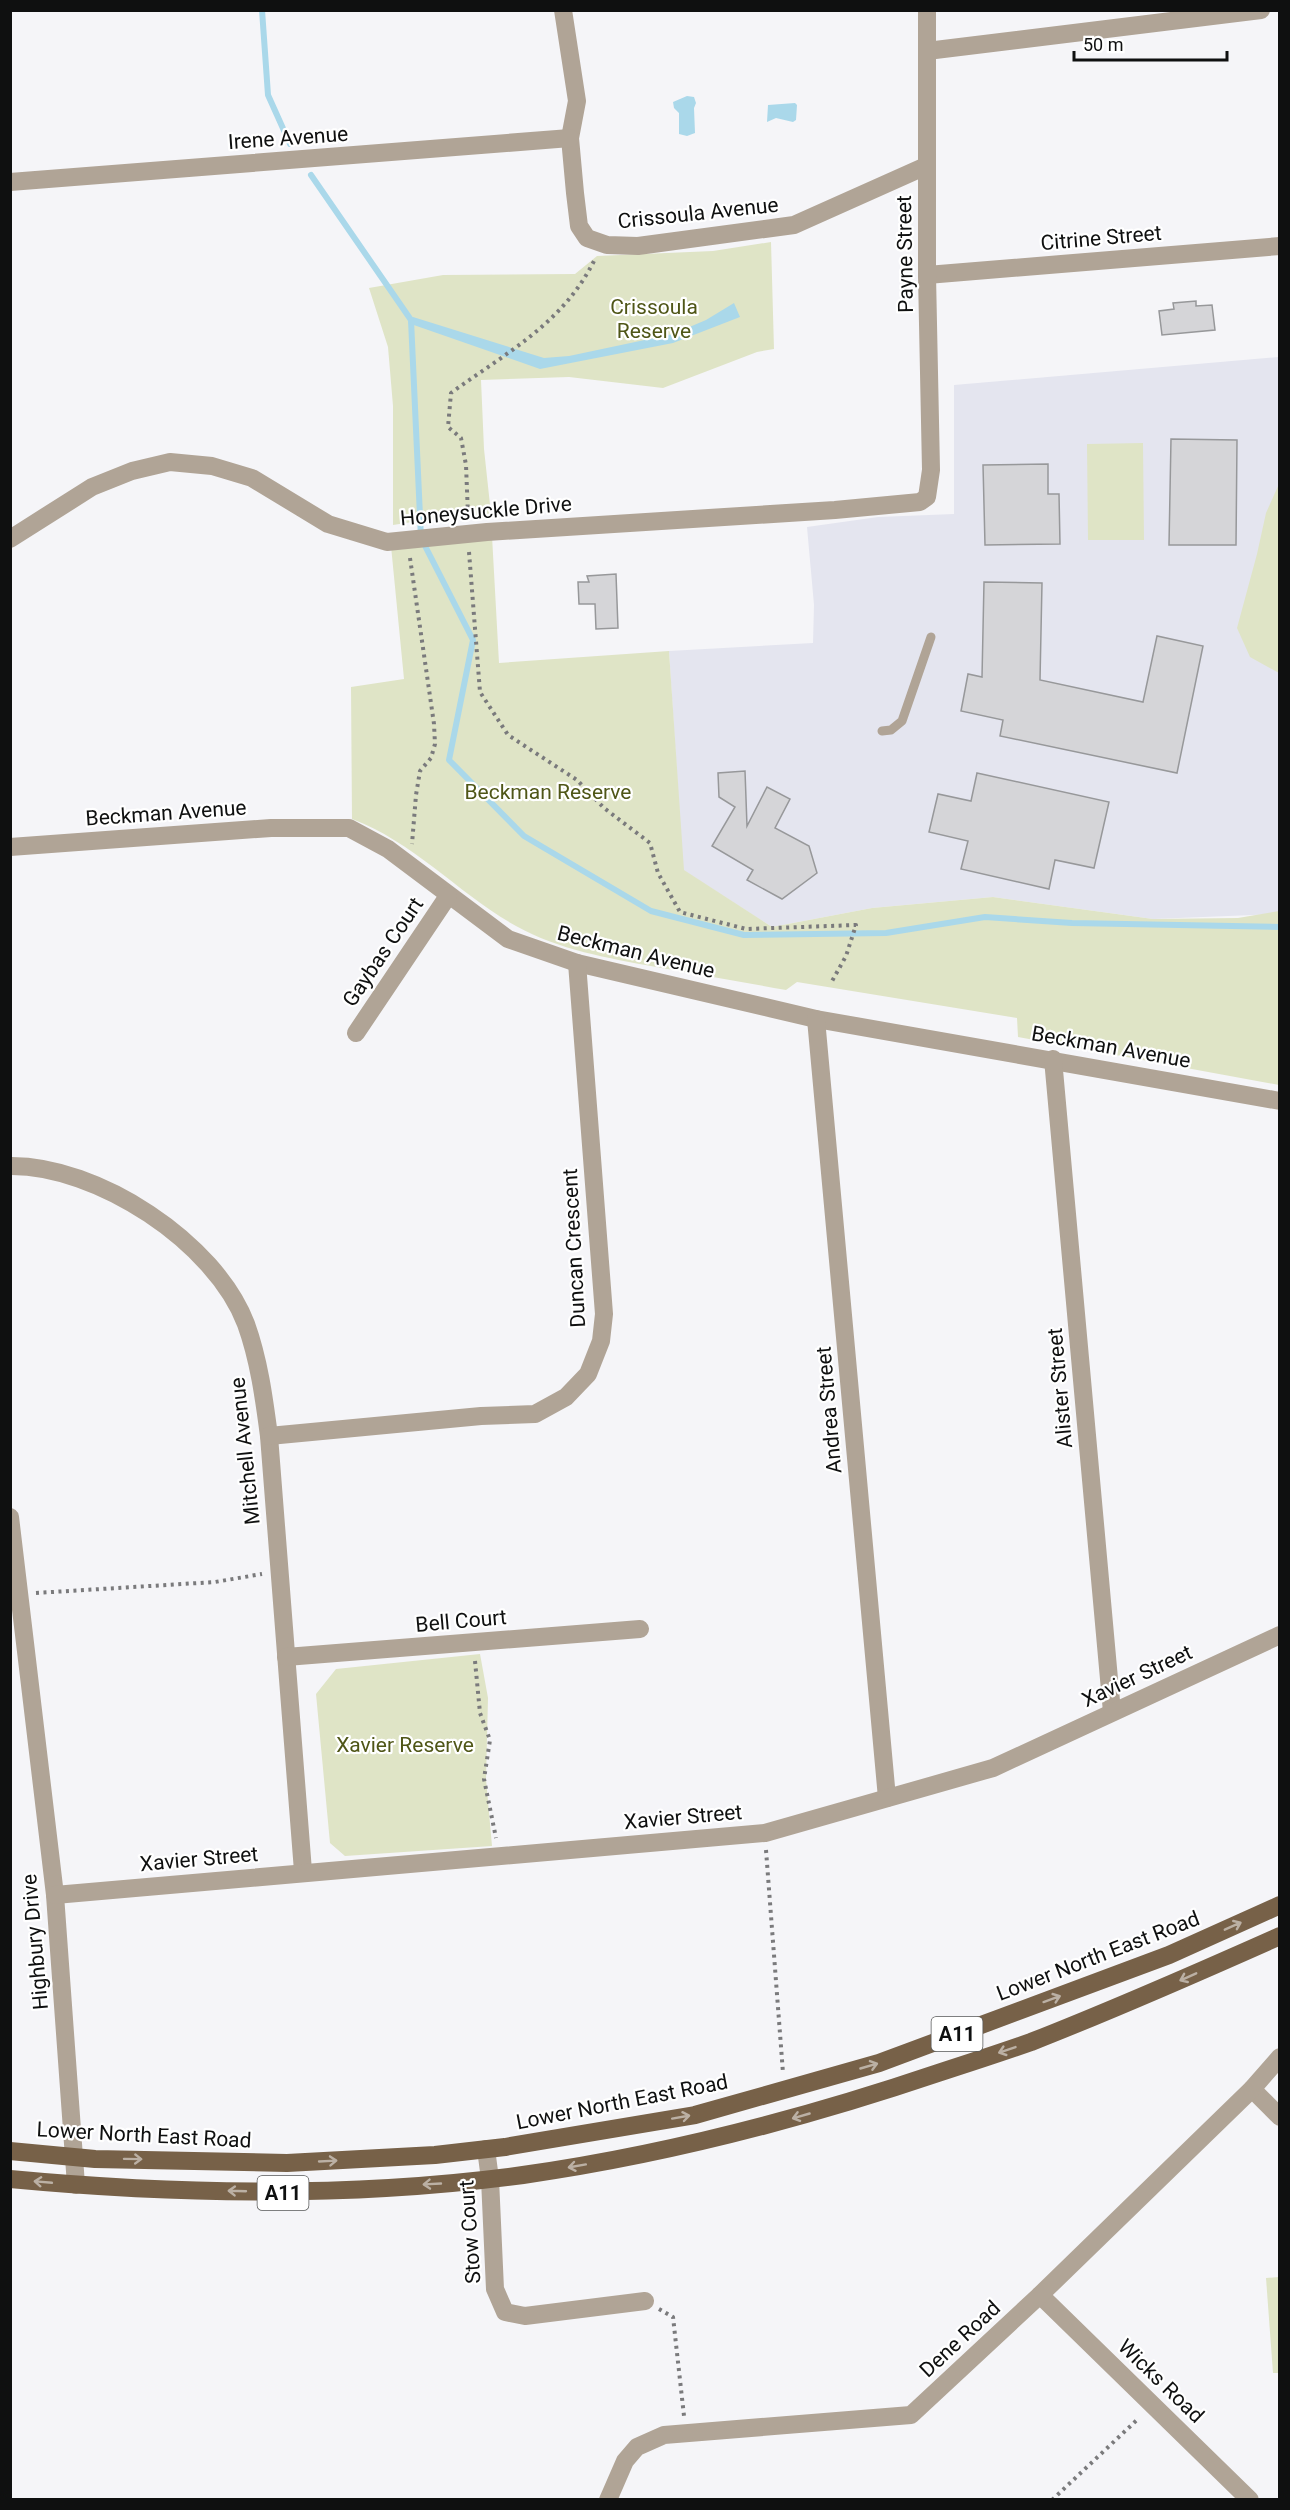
<svg xmlns="http://www.w3.org/2000/svg" width="1290" height="2510" viewBox="0 0 1290 2510" font-family="Roboto,sans-serif">
  <style>
    .built { fill: #e4e5ef }
    .green { fill: #dfe4c6 }
    .water { fill: #aad8ea }
    .lines { fill: none; stroke-linecap: round; stroke-linejoin: round }
    .stream { stroke: #aad8ea; stroke-width: 6 }
    .building { fill: #d5d5d8; stroke: #97989a; stroke-width: 1.5 }
    .path { stroke: #7a7a7c; stroke-width: 4; stroke-dasharray: 3 4.5; stroke-linecap: butt }
    .service { stroke: #b0a496; stroke-width: 9 }
    .minor { stroke: #b0a496; stroke-width: 18 }
    .primary { stroke: #776148; stroke-width: 18 }
    .oneway { stroke: #bbb0a4 }
    .labels { text-anchor: middle; dominant-baseline: central; stroke-width: 4.5; stroke-linejoin: round; paint-order: stroke }
    .shield { fill: #fff; stroke: #575858; stroke-width: 1.5 }
    .shield-label { font-size: 20px; font-weight: bold; fill: #0f1010 }
    .street-label { font-size: 21px; fill: #0f1010; stroke: #fff }
    .park-label { font-size: 21px; fill: #4f5617; stroke: #fff }
  </style>
  <rect width="100%" height="100%" fill="#f5f5f8"/>
  <polygon class="built" points="1279,357 1279,914 1153,919 993,897 872,908 772,927 683,870 669,651 813,643 814,605 807,527 878,517 954,514 954,385"/>
  <g class="green">
    <polygon points="771,242 774,349 757,352 663,388 569,377 481,380 484,449 491,514 444,517 393,525 393,406 388,347 369,288 443,275 575,274 597,256 713,251"/>
    <polygon points="1143,443 1144,540 1088,540 1087,444"/>
    <polygon points="1279,484 1279,673 1250,657 1237,628 1257,554 1266,513"/>
    <path d="M 492,536 L 499,663 L 669,651 L 684,870 L 772,927 L 872,908 L 993,897 L 1153,919 L 1238,918 L 1279,911 L 1279,1085 L 1018,1037 L 1017,1018 L 797,982 L 786,990 C 743,982 699,975 656,967 C 608,958 559,950 516,926 C 460,895 414,842 352,819 L 351,687 L 404,679 L 391,546 Z"/>
    <polygon points="480,1654 488,1698 486,1779 492,1846 345,1856 330,1843 316,1694 336,1669"/>
    <polygon points="1279,2277 1279,2373 1273,2373 1266,2278"/>
  </g>
  <g class="water">
    <polygon points="687,96 694,97 696,103 694,108 695,133 687,136 679,134 679,113 674,108 673,102"/>
    <polygon points="795,103 797,105 796,120 793,122 776,118 767,122 768,105"/>
    <polygon points="734,303 740,317 673,343 540,369 408,323 413,317 544,358 569,356 673,334 706,320"/>
  </g>
  <g class="lines">
    <g class="stream">
      <polyline points="262,10 268,95 290,144"/>
      <polyline points="311,175 411,320 421,538 473,640 449,760 524,836 651,911 744,935 886,933 985,917 1072,923 1280,927"/>
    </g>
  </g>
  <g class="building">
    <polygon points="1196,301 1196,306 1212,305 1215,330 1162,335 1159,311 1174,309 1173,303"/>
    <polygon points="1171,439 1237,440 1236,545 1169,545"/>
    <polygon points="1048,464 1048,494 1059,494 1060,544 985,545 983,465"/>
    <polygon points="616,574 618,628 596,629 595,604 579,604 578,582 589,582 587,576"/>
    <polygon points="984,582 1042,583 1040,680 1143,702 1157,636 1203,646 1177,773 1000,736 1003,720 961,711 968,674 982,677"/>
    <polygon points="745,771 747,826 767,787 790,799 775,828 809,846 817,873 782,899 747,880 753,870 712,846 735,807 719,797 718,773"/>
    <polygon points="977,773 1109,802 1094,868 1055,860 1049,889 961,869 968,841 929,832 938,794 971,801"/>
  </g>
  <g class="lines">
    <g class="path">
      <path d="M 468,515 L 466,465 L 461,438 L 448,427 L 451,393 C 507,352 563,324 595,259"/>
      <polyline points="469,552 480,692 508,735 577,780 604,808 650,843 658,873 680,912 746,929 856,925 846,956 831,983"/>
      <polyline points="410,558 434,724 435,744 431,758 420,771 416,795 412,844"/>
      <polyline points="36,1593 215,1582 262,1574"/>
      <polyline points="475,1661 480,1713 490,1740 484,1779 496,1838"/>
      <polyline points="766,1850 783,2073"/>
      <polyline points="659,2309 673,2317 684,2416"/>
      <polyline points="1052,2500 1139,2418"/>
    </g>
    <polyline class="service" points="882,731 891,730 902,721 931,637"/>
    <g class="minor">
      <polyline points="563,10 577,101 570,138 575,193 579,226 587,238 607,245 638,246 794,225 926,166"/>
      <polyline points="927,51 1261,10"/>
      <polyline points="10,182 570,138"/>
      <polyline points="927,275 1280,246"/>
      <polyline points="10,539 92,487 132,471 170,462 212,466 252,478 328,524 387,542 487,532 835,510 920,502 927,497 931,470 927,275 927,10"/>
      <polyline points="10,847 271,828 349,828 388,849 508,939 577,963 816,1019 1280,1101"/>
      <polyline points="816,1019 887,1798"/>
      <polyline points="356,1033 448,896"/>
      <polyline points="1053,1059 1112,1712"/>
      <path d="M 10,1166 C 97,1165 215,1242 246,1324 C 259,1360 264,1398 269,1436 L 303,1871"/>
      <polyline points="269,1436 481,1416 535,1414 566,1397 588,1374 601,1341 604,1314 577,963"/>
      <polyline points="10,1517 55,1895 76,2185"/>
      <polyline points="286,1657 640,1629"/>
      <polyline points="55,1895 765,1833 993,1768 1280,1635"/>
      <polyline points="1252,2089 1280,2117"/>
      <polyline points="486,2149 490,2179 495,2289 505,2312 525,2316 645,2301"/>
      <polyline points="1040,2295 1250,2500"/>
      <polyline points="608,2500 625,2461 637,2447 664,2435 911,2415 1040,2295 1252,2089 1280,2057"/>
    </g>
    <g class="primary">
      <polyline points="10,2151 95,2159 287,2163 435,2155 505,2147 695,2115 879,2063 1169,1955 1280,1905"/>
      <path d="M 10,2179 C 180,2195 353,2198 523,2175 C 664,2155 802,2119 938,2073 C 969,2063 1000,2053 1031,2042 C 1115,2009 1197,1973 1280,1936"/>
    </g>
  </g>
  <defs><path id="oneway-shaft" d="M-6 0H5M1.5-3L5.5 0L1.5 3" fill="none" stroke-width="1.6" stroke-linecap="round" stroke-linejoin="round" transform="scale(1.5)"/></defs>
  <g class="oneway">
    <use href="#oneway-shaft" transform="translate(1233 1926) rotate(-24)"/>
    <use href="#oneway-shaft" transform="translate(1188 1977) rotate(156)"/>
    <use href="#oneway-shaft" transform="translate(1052 1999) rotate(-20)"/>
    <use href="#oneway-shaft" transform="translate(1007 2050) rotate(161)"/>
    <use href="#oneway-shaft" transform="translate(869 2066) rotate(-16)"/>
    <use href="#oneway-shaft" transform="translate(801 2116) rotate(164)"/>
    <use href="#oneway-shaft" transform="translate(681 2117) rotate(-10)"/>
    <use href="#oneway-shaft" transform="translate(133 2159) rotate(1)"/>
    <use href="#oneway-shaft" transform="translate(328 2161) rotate(-3)"/>
    <use href="#oneway-shaft" transform="translate(577 2166) rotate(170)"/>
    <use href="#oneway-shaft" transform="translate(43 2182) rotate(-175)"/>
    <use href="#oneway-shaft" transform="translate(432 2184) rotate(177)"/>
    <use href="#oneway-shaft" transform="translate(237 2191) rotate(-178)"/>
  </g>
  <g class="labels">
    <g class="shield">
      <rect x="931.5" y="2017" width="51" height="34" rx="4.5"/>
      <rect x="257.5" y="2176" width="51" height="34" rx="4.5"/>
    </g>
    <g class="shield-label">
      <text x="957" y="2034">A11</text>
      <text x="283" y="2193">A11</text>
    </g>
    <g class="street-label">
      <text transform="translate(288 138) rotate(-4)">Irene Avenue</text>
      <text transform="translate(698 213) rotate(-6)">Crissoula Avenue</text>
      <text transform="translate(1101 238) rotate(-5)">Citrine Street</text>
      <text transform="translate(905 254) rotate(-91)">Payne Street</text>
      <text transform="translate(486 511) rotate(-5)">Honeysuckle Drive</text>
      <text transform="translate(166 813) rotate(-4)">Beckman Avenue</text>
      <text transform="translate(383 952) rotate(-56)">Gaybas Court</text>
      <text transform="translate(636 952) rotate(14)">Beckman Avenue</text>
      <text transform="translate(1111 1047) rotate(10)">Beckman Avenue</text>
      <text transform="translate(574 1248) rotate(-93)">Duncan Crescent</text>
      <text transform="translate(1060 1388) rotate(-95)">Alister Street</text>
      <text transform="translate(829 1410) rotate(-95)">Andrea Street</text>
      <text transform="translate(245 1451) rotate(-96)">Mitchell Avenue</text>
      <text transform="translate(461 1621) rotate(-5)">Bell Court</text>
      <text transform="translate(1137 1676) rotate(-25)">Xavier Street</text>
      <text transform="translate(683 1817) rotate(-5)">Xavier Street</text>
      <text transform="translate(199 1859) rotate(-5)">Xavier Street</text>
      <text transform="translate(35 1942) rotate(-95)">Highbury Drive</text>
      <text transform="translate(1098 1956) rotate(-21)">Lower North East Road</text>
      <text transform="translate(622 2102) rotate(-11)">Lower North East Road</text>
      <text transform="translate(144 2135) rotate(3)">Lower North East Road</text>
      <text transform="translate(470 2232) rotate(-94)">Stow Court</text>
      <text transform="translate(960 2339) rotate(-43)">Dene Road</text>
      <text transform="translate(1161 2381) rotate(44)">Wicks Road</text>
    </g>
    <g class="park-label">
      <text x="654" y="307">Crissoula<tspan x="654" dy="24">Reserve</tspan></text>
      <text x="548" y="792">Beckman Reserve</text>
      <text x="405" y="1745">Xavier Reserve</text>
    </g>
  </g>
  <rect width="1290" height="2510" fill="none" stroke="#0f1010" stroke-width="24"/>
  <path d="M1074 51v9h153v-9" fill="none" stroke="#0f1010" stroke-width="3"/>
  <text x="1083" y="51" font-size="18" fill="#0f1010" stroke="#ffffff" stroke-width="4.5" paint-order="stroke">50 m</text>
</svg>
